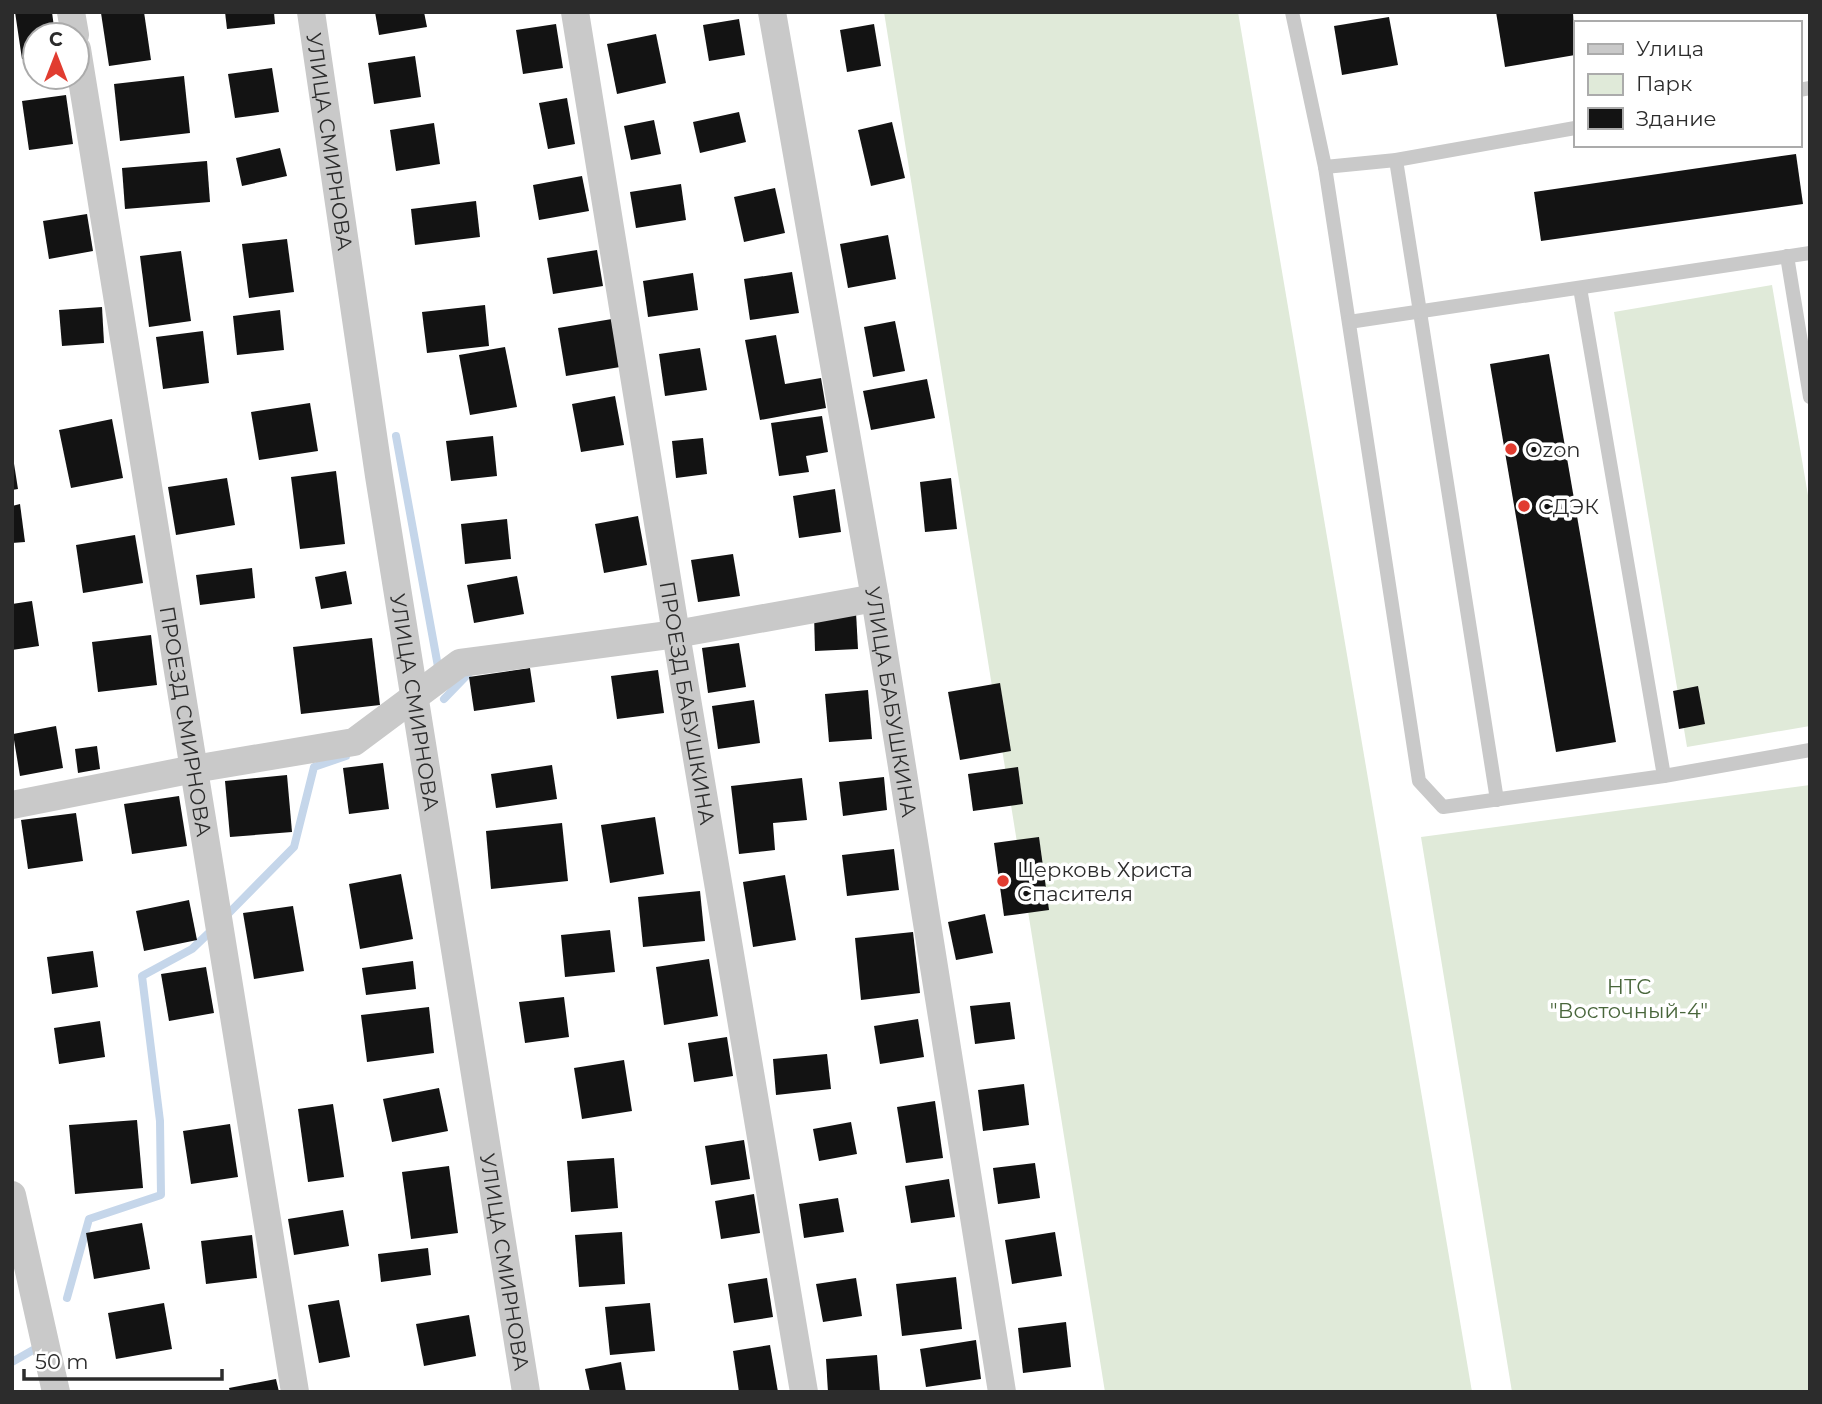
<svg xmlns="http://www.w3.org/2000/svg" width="1822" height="1404" viewBox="0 0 1822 1404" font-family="Montserrat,sans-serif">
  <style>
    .green { fill: #e0ead9 }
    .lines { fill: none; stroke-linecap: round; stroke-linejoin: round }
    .stream { stroke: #c5d6ea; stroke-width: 8 }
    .building { fill: #131313 }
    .lane { stroke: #c9c9c9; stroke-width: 14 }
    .street { stroke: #c9c9c9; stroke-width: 28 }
    .poi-dot { fill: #e13c30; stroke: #fff; stroke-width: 2.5 }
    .labels { text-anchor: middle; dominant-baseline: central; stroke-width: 7; stroke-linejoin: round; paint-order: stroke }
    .street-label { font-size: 21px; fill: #2c2c2c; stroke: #fff }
    .poi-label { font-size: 21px; fill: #2c2c2c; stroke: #fff; text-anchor: start }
    .park-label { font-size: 21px; fill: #49663b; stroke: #fff }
  </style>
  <rect width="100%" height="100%" fill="#fff"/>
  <g class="green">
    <polygon points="884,12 1238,12 1472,1392 1105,1392"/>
    <polygon points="1772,285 1810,507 1810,726 1687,747 1614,312"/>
    <polygon points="1810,785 1810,1392 1512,1392 1421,837"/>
  </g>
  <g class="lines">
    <g class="stream">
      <polyline points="396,436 439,672"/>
      <polyline points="444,699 472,670"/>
      <polyline points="224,918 294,847 314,767 346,756"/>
      <polyline points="67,1298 89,1219 161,1195 160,1121 142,976 192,949 213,929"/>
      <polyline points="12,1362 33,1350"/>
    </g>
  </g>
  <g class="building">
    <polygon points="15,12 52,12 55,35 35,35 35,57 22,59"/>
    <polygon points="144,12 151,60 109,66 101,13"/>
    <polygon points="225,12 274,12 275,24 227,29"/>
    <polygon points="375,12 424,12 427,27 379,35"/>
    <polygon points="1496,12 1573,12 1575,55 1505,67"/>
    <polygon points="1389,17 1398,65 1342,75 1334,26"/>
    <polygon points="739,19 745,55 709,61 703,25"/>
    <polygon points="556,24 563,68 523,74 516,30"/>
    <polygon points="874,24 881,66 847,72 840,30"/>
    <polygon points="656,34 666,83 617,94 607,44"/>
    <polygon points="415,56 421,97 374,104 368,63"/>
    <polygon points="272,68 279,112 235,118 228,74"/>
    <polygon points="184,76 190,133 120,141 114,84"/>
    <polygon points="66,95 73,144 29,150 22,101"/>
    <polygon points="567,98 575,144 548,149 539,103"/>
    <polygon points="739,112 746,142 700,153 693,122"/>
    <polygon points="654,120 661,154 631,160 624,126"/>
    <polygon points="892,122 905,178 871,186 858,130"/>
    <polygon points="434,123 440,164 396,171 390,130"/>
    <polygon points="280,148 287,176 242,186 236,158"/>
    <polygon points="1796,154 1803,204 1541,241 1534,192"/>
    <polygon points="207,161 210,202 125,209 122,168"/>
    <polygon points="582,176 589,211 539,220 533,185"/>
    <polygon points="681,184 686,220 636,228 630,192"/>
    <polygon points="775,188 785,233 744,242 734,197"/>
    <polygon points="476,201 480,237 415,245 411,209"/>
    <polygon points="87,214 93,251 49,259 43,221"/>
    <polygon points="888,235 896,279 848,288 840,244"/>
    <polygon points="287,239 294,292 249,298 242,244"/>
    <polygon points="597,250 603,286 553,294 547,258"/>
    <polygon points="181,251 191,321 149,327 140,256"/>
    <polygon points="792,272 799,313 750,320 744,279"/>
    <polygon points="693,273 698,310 648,317 643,281"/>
    <polygon points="485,305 489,346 427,353 422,312"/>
    <polygon points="102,307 104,343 62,346 59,310"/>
    <polygon points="280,310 284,350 237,355 233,316"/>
    <polygon points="618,318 626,366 566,376 558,328"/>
    <polygon points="895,321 905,371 873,377 864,327"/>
    <polygon points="203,331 209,383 163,389 156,337"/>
    <polygon points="776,335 785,384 821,378 826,408 760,420 745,340"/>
    <polygon points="505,347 517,407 470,415 459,355"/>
    <polygon points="700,348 707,390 665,396 659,354"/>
    <polygon points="1549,354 1616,742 1556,752 1490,364"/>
    <polygon points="927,379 935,418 871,430 863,391"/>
    <polygon points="615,396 624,445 581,452 572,404"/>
    <polygon points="310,403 318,451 259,460 251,412"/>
    <polygon points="822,416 828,452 806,456 809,472 779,476 771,423"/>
    <polygon points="112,419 123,478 71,488 59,430"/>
    <polygon points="493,436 497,476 451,481 446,441"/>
    <polygon points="703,438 707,474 676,478 672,441"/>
    <polygon points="12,451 18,489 12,490"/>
    <polygon points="336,471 345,544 300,549 291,477"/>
    <polygon points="227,478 235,525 176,535 168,487"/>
    <polygon points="951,478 957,529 925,532 920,482"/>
    <polygon points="835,489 841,532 799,538 793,496"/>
    <polygon points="20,504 25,542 12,543 12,506"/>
    <polygon points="638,516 647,565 604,573 595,524"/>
    <polygon points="507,519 511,559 465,564 461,524"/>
    <polygon points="135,535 143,583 83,593 76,545"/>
    <polygon points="733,554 740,596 698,602 691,560"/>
    <polygon points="252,568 255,598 200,605 196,575"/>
    <polygon points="346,571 352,604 321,609 315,577"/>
    <polygon points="517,576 524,614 474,623 467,585"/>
    <polygon points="32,601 39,646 12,650 12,604"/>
    <polygon points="856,612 858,649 815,651 814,614"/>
    <polygon points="151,635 157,685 98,692 92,642"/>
    <polygon points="372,638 380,705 301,714 293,647"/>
    <polygon points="739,643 746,687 708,693 702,648"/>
    <polygon points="530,668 535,702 474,711 469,677"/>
    <polygon points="658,670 664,713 617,719 611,676"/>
    <polygon points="1000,683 1011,751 960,760 948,692"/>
    <polygon points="1698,686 1705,724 1679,729 1673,691"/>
    <polygon points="868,690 872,739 829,742 825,694"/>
    <polygon points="754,700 760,743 718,749 712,706"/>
    <polygon points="56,726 63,768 20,776 13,734"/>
    <polygon points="97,746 100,769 78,773 75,749"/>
    <polygon points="383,763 389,809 349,814 343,768"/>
    <polygon points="552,765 557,799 496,808 491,774"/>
    <polygon points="1018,767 1023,804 973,811 968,774"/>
    <polygon points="287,775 292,832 230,837 225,781"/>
    <polygon points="884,777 887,810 843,816 839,782"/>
    <polygon points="802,778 807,820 773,823 775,850 739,854 731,786"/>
    <polygon points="179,796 187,846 132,854 124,804"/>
    <polygon points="76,813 83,861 28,869 21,820"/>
    <polygon points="655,817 664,874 610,883 601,825"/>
    <polygon points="562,823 568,881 491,889 486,831"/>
    <polygon points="1039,837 1049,910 1004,916 994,843"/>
    <polygon points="894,849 899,890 847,896 842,855"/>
    <polygon points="401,874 413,939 360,949 349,884"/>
    <polygon points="785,875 796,940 753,947 743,882"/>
    <polygon points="700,891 705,941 643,947 638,897"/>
    <polygon points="189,900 197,940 144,951 136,911"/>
    <polygon points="293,906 304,971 254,979 243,913"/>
    <polygon points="985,914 993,953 956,960 948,922"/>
    <polygon points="610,930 615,972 565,977 561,935"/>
    <polygon points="913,932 920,993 861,1000 855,938"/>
    <polygon points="93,951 98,987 52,994 47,957"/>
    <polygon points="709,959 718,1016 664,1025 656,967"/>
    <polygon points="413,961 416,989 366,995 362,968"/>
    <polygon points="206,967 214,1013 169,1021 161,974"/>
    <polygon points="564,997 569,1037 525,1043 519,1002"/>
    <polygon points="1010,1002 1015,1039 975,1044 970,1006"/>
    <polygon points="429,1007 434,1053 367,1062 361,1015"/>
    <polygon points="918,1019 924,1057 880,1064 874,1026"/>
    <polygon points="100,1021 105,1057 59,1064 54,1028"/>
    <polygon points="727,1037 733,1076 694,1082 688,1043"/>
    <polygon points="827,1054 831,1089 776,1095 773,1059"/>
    <polygon points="624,1060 632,1111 582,1119 574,1068"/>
    <polygon points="1024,1084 1029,1125 983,1131 978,1090"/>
    <polygon points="439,1088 448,1131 392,1142 383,1099"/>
    <polygon points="935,1101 943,1158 906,1163 897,1107"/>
    <polygon points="333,1104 344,1177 308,1182 298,1109"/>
    <polygon points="137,1120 143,1188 75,1194 69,1125"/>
    <polygon points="851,1122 857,1154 819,1161 813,1129"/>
    <polygon points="230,1124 238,1177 191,1184 183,1131"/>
    <polygon points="744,1140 750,1179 711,1185 705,1146"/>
    <polygon points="614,1158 618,1208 571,1212 567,1161"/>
    <polygon points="1035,1163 1040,1198 998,1204 993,1168"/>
    <polygon points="449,1166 458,1233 411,1239 402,1172"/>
    <polygon points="949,1179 955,1217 911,1223 905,1186"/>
    <polygon points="754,1194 760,1233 721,1239 715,1201"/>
    <polygon points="838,1198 844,1232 804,1238 799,1204"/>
    <polygon points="343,1210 349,1246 294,1255 288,1219"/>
    <polygon points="142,1223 150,1269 94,1279 86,1233"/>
    <polygon points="622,1232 625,1284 579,1287 575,1235"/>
    <polygon points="1055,1232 1062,1276 1012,1284 1005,1240"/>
    <polygon points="252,1235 257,1278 206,1284 201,1241"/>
    <polygon points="428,1248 431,1275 381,1282 378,1254"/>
    <polygon points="956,1277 962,1329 902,1336 896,1284"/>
    <polygon points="767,1278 773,1317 734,1323 728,1284"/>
    <polygon points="856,1278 862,1316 823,1322 816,1284"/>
    <polygon points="339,1300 350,1357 319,1363 308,1305"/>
    <polygon points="164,1303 172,1349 116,1359 108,1313"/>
    <polygon points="650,1303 655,1351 610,1355 605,1307"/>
    <polygon points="469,1315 476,1356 424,1366 416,1324"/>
    <polygon points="1066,1322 1071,1367 1023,1373 1018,1328"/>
    <polygon points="976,1340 981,1379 926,1387 920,1349"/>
    <polygon points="770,1345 778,1392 739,1392 733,1351"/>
    <polygon points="877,1355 880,1392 828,1392 826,1359"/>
    <polygon points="621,1362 626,1392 590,1392 585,1369"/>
    <polygon points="276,1379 279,1392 230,1392 229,1388"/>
  </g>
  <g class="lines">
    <g class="lane">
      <polyline points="1292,12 1325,167 1419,781 1443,807 1664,776 1580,288"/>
      <polyline points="1799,90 1810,88"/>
      <polyline points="1396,160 1497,800"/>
      <polyline points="1325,167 1396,160 1575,128"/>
      <polyline points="1787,256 1810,397"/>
      <polyline points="1349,322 1810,253"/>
      <polyline points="1664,776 1810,750"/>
    </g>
    <g class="street">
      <polyline points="71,12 75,35"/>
      <path id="s1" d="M 311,12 L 379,476 L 526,1392"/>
      <path id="s2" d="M 575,12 L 676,634 L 804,1392"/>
      <path id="s3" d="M 772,12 L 875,598 L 1002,1392"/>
      <path id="s4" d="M 77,49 L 295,1392"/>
      <polyline points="12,805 194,769 354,742 460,663 676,634 875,598"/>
      <polyline points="12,1195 56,1392"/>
    </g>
  </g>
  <g class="poi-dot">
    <circle cx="1511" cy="449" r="7"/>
    <circle cx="1524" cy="506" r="7"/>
    <circle cx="1003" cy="881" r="7"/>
  </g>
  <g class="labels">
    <g class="street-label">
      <text stroke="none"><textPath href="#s1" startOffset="131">УЛИЦА СМИРНОВА</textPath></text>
      <text stroke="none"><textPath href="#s3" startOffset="700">УЛИЦА БАБУШКИНА</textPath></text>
      <text stroke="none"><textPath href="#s1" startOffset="698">УЛИЦА СМИРНОВА</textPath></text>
      <text stroke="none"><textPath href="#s2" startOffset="700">ПРОЕЗД БАБУШКИНА</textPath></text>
      <text stroke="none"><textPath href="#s4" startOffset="681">ПРОЕЗД СМИРНОВА</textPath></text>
      <text stroke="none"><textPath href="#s1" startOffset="1265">УЛИЦА СМИРНОВА</textPath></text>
    </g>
    <g class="poi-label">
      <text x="1525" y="449">Ozon</text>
      <text x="1538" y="506">СДЭК</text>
      <text x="1017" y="869">Церковь Христа<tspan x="1017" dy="24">Спасителя</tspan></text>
    </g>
    <g class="park-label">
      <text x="1629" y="986">НТС<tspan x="1629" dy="24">"Восточный-4"</tspan></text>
    </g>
  </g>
  <rect width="1822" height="1404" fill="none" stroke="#2c2c2c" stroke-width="28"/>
  <rect x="1574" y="21" width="228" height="126" fill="#ffffff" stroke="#ababab" stroke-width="2"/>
  <rect x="1588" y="44" width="35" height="10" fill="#c9c9c9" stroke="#ababab" stroke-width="2"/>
  <text x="1636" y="56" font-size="21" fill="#2c2c2c">Улица</text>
  <rect x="1588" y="74" width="35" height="21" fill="#e0ead9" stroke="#ababab" stroke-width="2"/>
  <text x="1636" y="91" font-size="21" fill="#2c2c2c">Парк</text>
  <rect x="1588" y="108" width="35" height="21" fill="#131313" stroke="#ababab" stroke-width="2"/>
  <text x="1636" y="126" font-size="21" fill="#2c2c2c">Здание</text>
  <g transform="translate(56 56)"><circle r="33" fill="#ffffff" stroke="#ababab" stroke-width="2"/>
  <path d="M0-5L12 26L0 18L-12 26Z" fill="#e13c30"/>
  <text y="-10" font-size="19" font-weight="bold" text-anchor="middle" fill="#2c2c2c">С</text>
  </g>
  <path d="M24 1369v10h198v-10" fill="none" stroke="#2c2c2c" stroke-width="3.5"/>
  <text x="35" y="1369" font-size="21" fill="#2c2c2c" stroke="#ffffff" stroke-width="5" paint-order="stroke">50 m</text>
</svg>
